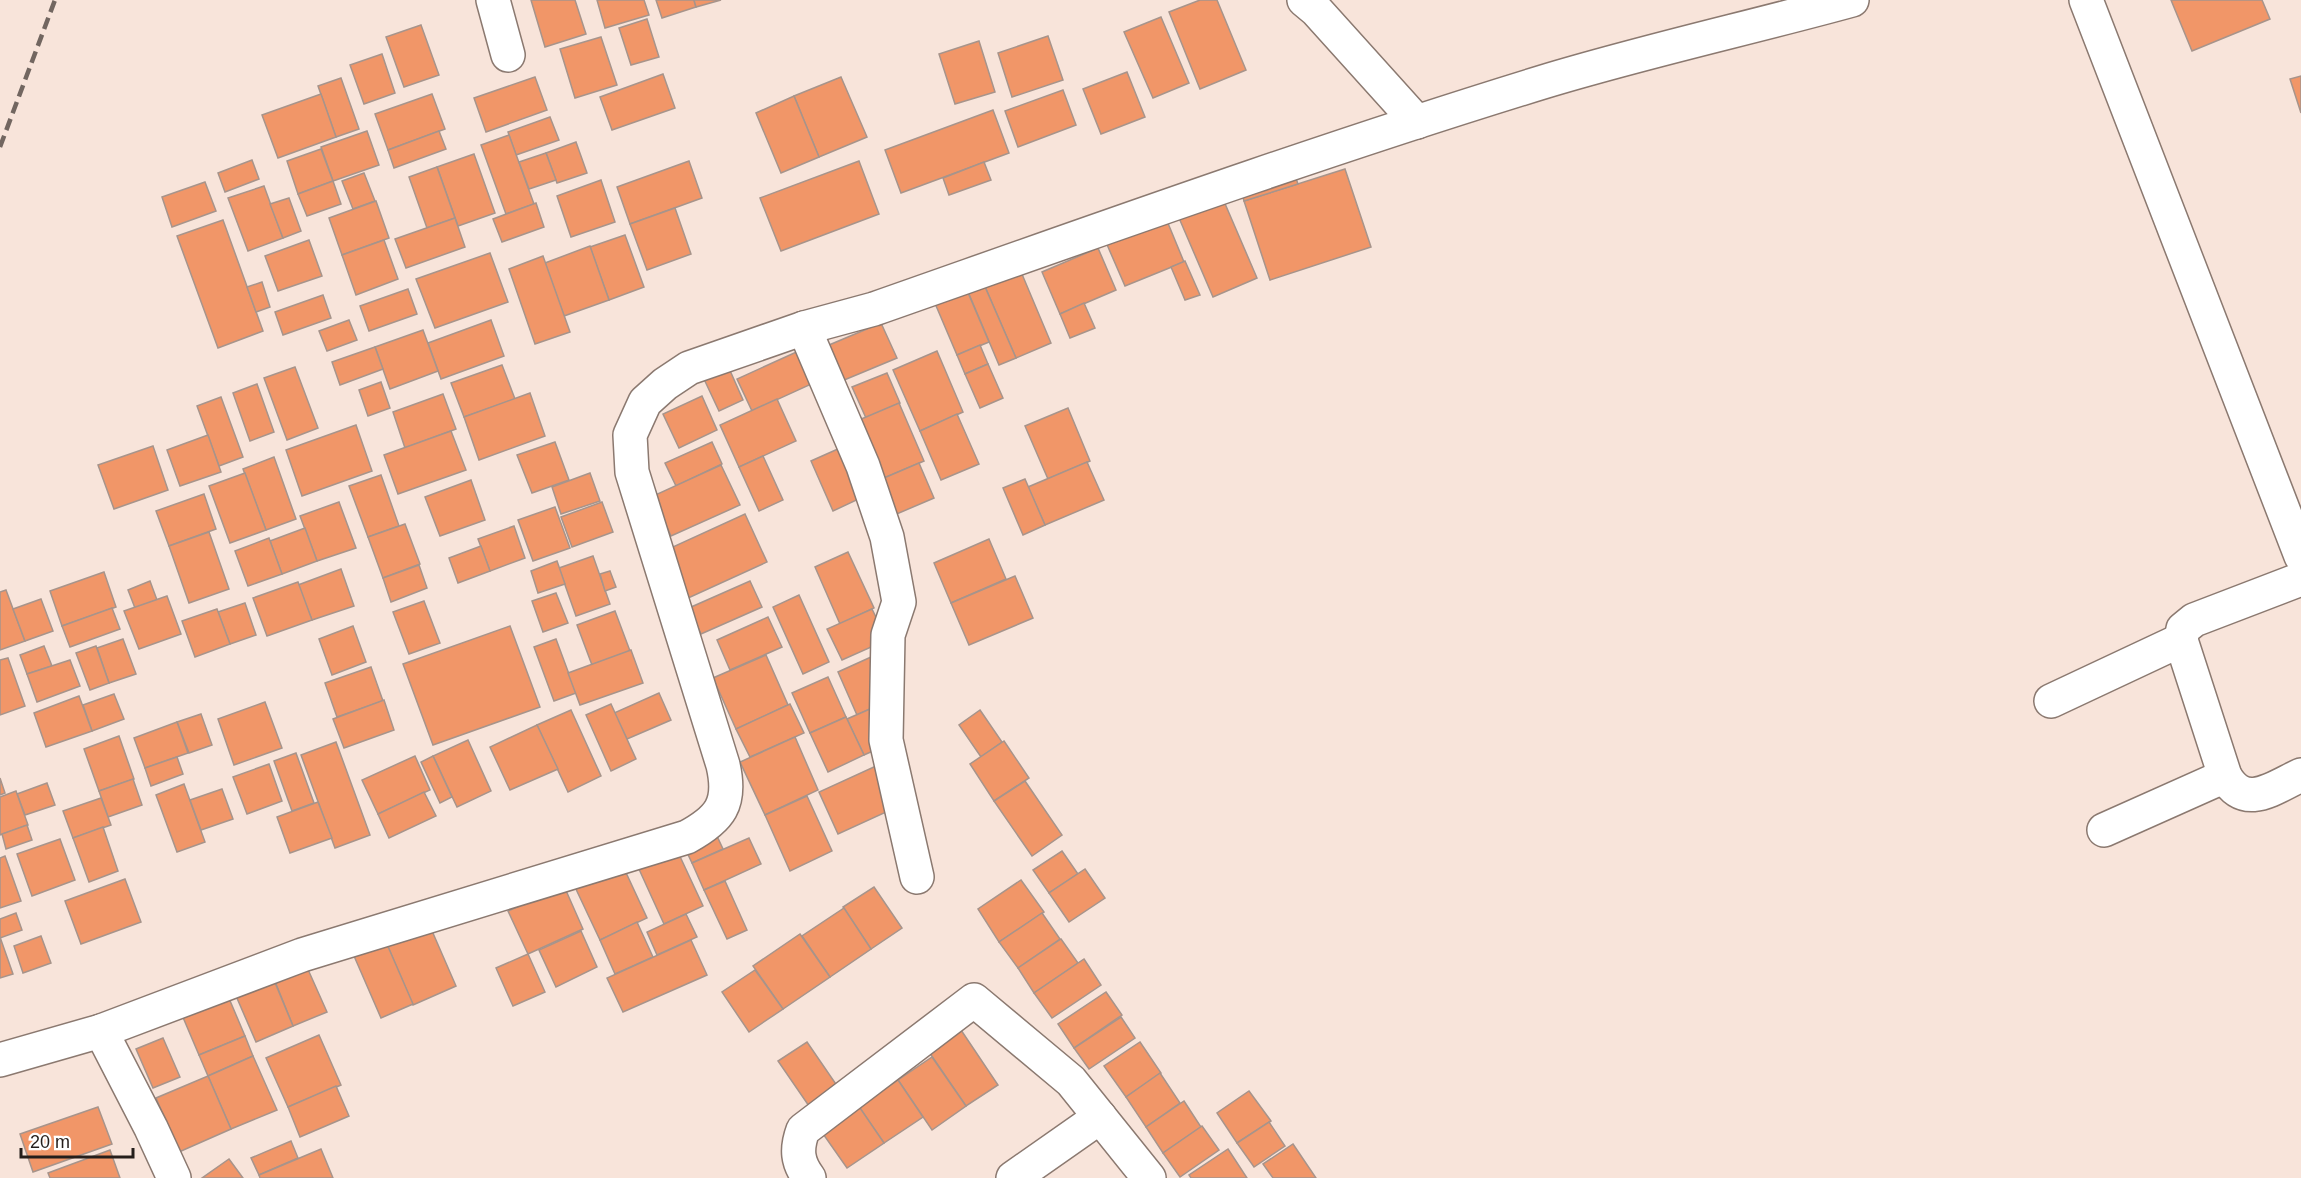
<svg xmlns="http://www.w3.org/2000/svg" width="2301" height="1178" viewBox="0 0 2301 1178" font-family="Helvetica,sans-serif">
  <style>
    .building { fill: #f19668; stroke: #a7948b; stroke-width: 1.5 }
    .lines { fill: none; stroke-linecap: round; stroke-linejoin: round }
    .minor-casing { stroke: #8b7970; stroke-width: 36 }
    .minor { stroke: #fff; stroke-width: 33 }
    .rail { stroke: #726660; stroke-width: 4.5; stroke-dasharray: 12 6; stroke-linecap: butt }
  </style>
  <rect width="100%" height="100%" fill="#f8e4da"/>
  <g class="building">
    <polygon points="531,0 575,0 586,34 545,47"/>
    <polygon points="597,0 644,0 649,15 605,28"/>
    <polygon points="656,0 694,0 696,7 662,18"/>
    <polygon points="694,0 721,0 696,7"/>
    <polygon points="1200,0 1217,0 1246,70 1200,89 1169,12"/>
    <polygon points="2171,0 2262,0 2270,19 2192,51"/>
    <polygon points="1161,17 1189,83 1153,98 1124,32"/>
    <polygon points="647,19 659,57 631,65 619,28"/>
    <polygon points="421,25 439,75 404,87 386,37"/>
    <polygon points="1048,36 1063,80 1012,97 998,53"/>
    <polygon points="601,37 617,85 575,98 560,49"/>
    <polygon points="979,41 995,92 955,104 939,54"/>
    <polygon points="382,54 395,93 364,104 350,65"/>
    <polygon points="1127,72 1145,117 1101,134 1083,89"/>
    <polygon points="663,74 675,108 612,130 600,97"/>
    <polygon points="2301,76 2301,113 2290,79"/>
    <polygon points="535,77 547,110 486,132 474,98"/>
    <polygon points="841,77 867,137 819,157 794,96"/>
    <polygon points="341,78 359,129 336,137 318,86"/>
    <polygon points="1063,90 1076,125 1018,147 1005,111"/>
    <polygon points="321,94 336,137 278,158 262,115"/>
    <polygon points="432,94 445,129 388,150 375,114"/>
    <polygon points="794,96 819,157 781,173 756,113"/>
    <polygon points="993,110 1009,153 901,193 885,150"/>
    <polygon points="550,117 559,140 516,155 508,132"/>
    <polygon points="367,131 379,165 333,181 321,147"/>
    <polygon points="439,131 446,149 394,168 388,150"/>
    <polygon points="509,135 534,204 506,214 481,145"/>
    <polygon points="576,142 587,173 557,183 546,153"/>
    <polygon points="321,149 333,181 298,194 287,161"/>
    <polygon points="546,153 556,180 529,189 519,162"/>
    <polygon points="474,154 495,213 458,226 437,167"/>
    <polygon points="252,160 259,179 225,192 218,173"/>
    <polygon points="689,161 702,198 630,224 617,187"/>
    <polygon points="859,161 879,214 781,251 760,198"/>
    <polygon points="984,162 991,180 949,195 943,178"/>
    <polygon points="437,167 455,218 427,228 409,177"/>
    <polygon points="1345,169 1371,247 1270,280 1244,201"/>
    <polygon points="1293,170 1298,184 1244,201 1240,187"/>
    <polygon points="364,173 375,201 353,209 342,181"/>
    <polygon points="601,180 615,222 571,237 557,196"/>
    <polygon points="333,181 341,204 307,216 298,194"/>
    <polygon points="205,182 216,211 172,227 162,197"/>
    <polygon points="264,186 283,238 248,251 228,198"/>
    <polygon points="289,198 301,231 283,238 270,204"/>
    <polygon points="1223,199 1257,278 1213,297 1179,218"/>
    <polygon points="376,201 389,238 342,255 329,218"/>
    <polygon points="536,203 544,227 502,242 493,219"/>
    <polygon points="675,208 691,254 647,270 630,224"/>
    <polygon points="1165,216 1184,262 1125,286 1105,240"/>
    <polygon points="455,218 465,247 406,268 395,239"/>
    <polygon points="223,220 263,331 218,348 177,236"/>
    <polygon points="625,235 644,287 609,300 590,247"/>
    <polygon points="309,240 322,276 278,291 265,256"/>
    <polygon points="384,240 398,279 356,295 342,255"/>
    <polygon points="590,246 609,300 564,316 545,263"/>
    <polygon points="1098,248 1116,290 1060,314 1042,272"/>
    <polygon points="490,253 508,302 435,328 416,279"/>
    <polygon points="543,256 570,332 535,344 509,269"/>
    <polygon points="1185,261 1200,295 1185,300 1171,267"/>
    <polygon points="1019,267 1051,343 1016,358 983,282"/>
    <polygon points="982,280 1016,358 999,365 966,287"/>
    <polygon points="963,281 989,342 957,355 931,294"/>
    <polygon points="262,282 270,307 256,312 247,287"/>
    <polygon points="408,289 417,314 369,331 360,306"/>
    <polygon points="323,295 331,318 283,335 275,312"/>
    <polygon points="1084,303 1095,328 1070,338 1060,314"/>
    <polygon points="349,320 357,340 327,351 319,331"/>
    <polygon points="491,320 504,356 441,379 428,343"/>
    <polygon points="881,323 897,358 837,383 822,348"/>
    <polygon points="423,330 438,371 390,389 375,347"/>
    <polygon points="980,345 988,364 965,374 957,355"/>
    <polygon points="375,347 383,369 340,385 332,362"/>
    <polygon points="803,349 818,381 752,411 737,379"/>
    <polygon points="937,351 963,412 920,431 893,370"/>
    <polygon points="988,364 1003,398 980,408 965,374"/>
    <polygon points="502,365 515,399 464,417 451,383"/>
    <polygon points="728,366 743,400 719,411 703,377"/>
    <polygon points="295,367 318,428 287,440 264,378"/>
    <polygon points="887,373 900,403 866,418 852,387"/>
    <polygon points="381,382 390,408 368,416 359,390"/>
    <polygon points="257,384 274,432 250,441 233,393"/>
    <polygon points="530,393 545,436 479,460 464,417"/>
    <polygon points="443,394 456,429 405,448 393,412"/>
    <polygon points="702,396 717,430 679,448 663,414"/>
    <polygon points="221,397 243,457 219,466 197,406"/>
    <polygon points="777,399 796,441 739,467 720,425"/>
    <polygon points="899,403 924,461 877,481 852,423"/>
    <polygon points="1068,408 1090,461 1048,479 1025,426"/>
    <polygon points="957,414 979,464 941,480 920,431"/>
    <polygon points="356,425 372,471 302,496 286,450"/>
    <polygon points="451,431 466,470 398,494 384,455"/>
    <polygon points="208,435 221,472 180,486 167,450"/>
    <polygon points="555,442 569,480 532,493 517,455"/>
    <polygon points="712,442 722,464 676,486 665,463"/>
    <polygon points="153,446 168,490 114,509 98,465"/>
    <polygon points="840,448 863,497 833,511 811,461"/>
    <polygon points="763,456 783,500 759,511 739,467"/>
    <polygon points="274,457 296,519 266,530 243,469"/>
    <polygon points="1087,462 1104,500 1045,525 1028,487"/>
    <polygon points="919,463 934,498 892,516 877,481"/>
    <polygon points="721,465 740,505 671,536 653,496"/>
    <polygon points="245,473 266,530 230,543 209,486"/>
    <polygon points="590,473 600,501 561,514 552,487"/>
    <polygon points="381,475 399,526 368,537 349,486"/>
    <polygon points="1025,479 1045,525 1023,535 1003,488"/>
    <polygon points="471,480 485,520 440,536 425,497"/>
    <polygon points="204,494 216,529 169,546 156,511"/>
    <polygon points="339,502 356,548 317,561 300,516"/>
    <polygon points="602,502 613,532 572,547 561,517"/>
    <polygon points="555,507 570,548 533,561 518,520"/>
    <polygon points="745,514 767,562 686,599 664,551"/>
    <polygon points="405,524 420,564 383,578 368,537"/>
    <polygon points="514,526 525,558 490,571 478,539"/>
    <polygon points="305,528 317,561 282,574 270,541"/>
    <polygon points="209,532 229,589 189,603 169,546"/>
    <polygon points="269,538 282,574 248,586 235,551"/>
    <polygon points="989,539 1006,579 951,603 934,563"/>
    <polygon points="481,546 490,571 458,583 449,558"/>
    <polygon points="848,552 874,608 840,624 815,567"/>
    <polygon points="593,556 610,604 576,616 559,568"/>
    <polygon points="557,561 565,584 538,593 531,571"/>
    <polygon points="419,565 427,588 391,602 383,578"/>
    <polygon points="341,569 354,606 312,620 298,585"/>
    <polygon points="610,571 616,587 605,591 600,574"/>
    <polygon points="104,572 116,607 62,626 50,591"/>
    <polygon points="1015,576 1033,618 969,645 951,603"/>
    <polygon points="150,581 157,600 135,608 128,590"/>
    <polygon points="750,581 762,607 701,634 689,608"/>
    <polygon points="298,582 312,620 267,636 253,598"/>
    <polygon points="6,590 25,641 0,650 0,592"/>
    <polygon points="556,593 568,623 543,632 532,601"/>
    <polygon points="799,595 829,662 803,674 773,607"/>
    <polygon points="167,596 181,634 139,649 124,611"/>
    <polygon points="41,599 53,631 25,641 13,609"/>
    <polygon points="424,601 440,643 409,654 393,612"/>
    <polygon points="245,603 256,635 230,644 218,612"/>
    <polygon points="112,608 120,629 70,647 62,626"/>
    <polygon points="217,609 230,644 195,657 182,621"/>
    <polygon points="872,609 887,640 842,660 827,629"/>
    <polygon points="615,611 630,651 592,665 577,625"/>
    <polygon points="768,617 782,647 730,670 717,640"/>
    <polygon points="353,626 366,662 332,675 319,639"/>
    <polygon points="510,626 540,707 433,745 403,664"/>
    <polygon points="123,639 136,674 109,683 97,648"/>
    <polygon points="556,639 576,693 554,701 534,647"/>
    <polygon points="44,646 52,666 27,674 20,655"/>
    <polygon points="96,646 109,683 90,690 76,653"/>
    <polygon points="631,650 643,683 580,705 568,673"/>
    <polygon points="882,652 901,695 857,715 838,672"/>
    <polygon points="766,655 788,705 736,729 713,678"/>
    <polygon points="8,658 25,706 0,715 0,660"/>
    <polygon points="70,660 80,686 37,702 27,674"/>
    <polygon points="371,667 383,701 337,717 325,683"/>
    <polygon points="828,677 846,717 810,733 792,693"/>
    <polygon points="659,693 671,720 627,739 614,713"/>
    <polygon points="114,694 124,719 92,731 83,705"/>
    <polygon points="79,696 92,731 46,747 34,713"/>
    <polygon points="384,700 394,730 344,748 333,719"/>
    <polygon points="265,702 282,748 234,765 218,719"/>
    <polygon points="886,702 902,738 864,755 847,719"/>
    <polygon points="611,704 636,759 611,771 586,715"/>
    <polygon points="790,704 804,733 750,757 736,729"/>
    <polygon points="571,710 601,776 568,792 537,725"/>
    <polygon points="980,710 1002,742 981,757 959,725"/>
    <polygon points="201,714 212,745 189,753 177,722"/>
    <polygon points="846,717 864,755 828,772 810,733"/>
    <polygon points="177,722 188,753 145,768 134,738"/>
    <polygon points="537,725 558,769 510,790 490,747"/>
    <polygon points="119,736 134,779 99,791 84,749"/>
    <polygon points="795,737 818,790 765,815 740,762"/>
    <polygon points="468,740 491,791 457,807 433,756"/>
    <polygon points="1004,741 1029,778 994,801 970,764"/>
    <polygon points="336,742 370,835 335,848 301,755"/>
    <polygon points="296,753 314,803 292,811 274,761"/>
    <polygon points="415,756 430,790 378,814 362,780"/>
    <polygon points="433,756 452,797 440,803 421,762"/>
    <polygon points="177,757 183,774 151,786 145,768"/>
    <polygon points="269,764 282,801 247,814 233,777"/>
    <polygon points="876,766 895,808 838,834 819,792"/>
    <polygon points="0,778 5,793 0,795"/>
    <polygon points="133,779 142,805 108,817 99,791"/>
    <polygon points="1025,781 1062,835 1032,856 994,801"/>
    <polygon points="47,783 55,805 25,815 17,794"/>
    <polygon points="184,784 205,842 177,852 156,795"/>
    <polygon points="222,789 233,819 201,830 190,800"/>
    <polygon points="16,791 28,825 0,835 0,797"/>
    <polygon points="424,792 436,816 389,838 378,814"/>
    <polygon points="807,796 832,851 790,871 765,815"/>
    <polygon points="101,798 111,825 73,838 63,811"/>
    <polygon points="318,802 332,838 290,853 277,817"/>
    <polygon points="27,825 32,840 6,849 2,834"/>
    <polygon points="103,827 118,871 89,882 73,838"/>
    <polygon points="716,834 723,849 692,863 685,848"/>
    <polygon points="749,838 761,864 704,890 692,863"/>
    <polygon points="60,839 75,880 32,896 17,854"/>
    <polygon points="677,850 703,906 664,924 638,867"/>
    <polygon points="1062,851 1078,874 1049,893 1033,870"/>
    <polygon points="5,856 21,901 0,908 0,858"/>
    <polygon points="622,864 647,918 600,940 574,885"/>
    <polygon points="1085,869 1105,898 1069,922 1049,893"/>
    <polygon points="125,879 141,922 81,944 65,901"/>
    <polygon points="1021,880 1044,912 999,942 978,909"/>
    <polygon points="725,881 747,930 727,939 704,890"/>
    <polygon points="564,886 583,929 528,954 508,911"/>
    <polygon points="874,887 902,928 871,949 843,907"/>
    <polygon points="844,908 871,949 830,977 802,936"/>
    <polygon points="16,913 22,930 0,938 0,919"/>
    <polygon points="1042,913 1060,939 1018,968 999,942"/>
    <polygon points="686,914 697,937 657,955 647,932"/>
    <polygon points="637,922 653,957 615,974 600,940"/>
    <polygon points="429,924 456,986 413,1005 386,942"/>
    <polygon points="581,931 597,967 556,987 539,950"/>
    <polygon points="800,934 830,977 783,1009 753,966"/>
    <polygon points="41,936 51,963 23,973 14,946"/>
    <polygon points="0,937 13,974 0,978"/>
    <polygon points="1061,939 1078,963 1034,993 1018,968"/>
    <polygon points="691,940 707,975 623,1012 607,978"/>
    <polygon points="386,942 413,1004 381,1018 354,956"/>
    <polygon points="528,954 545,992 513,1006 496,968"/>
    <polygon points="1084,959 1101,985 1052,1018 1034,993"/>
    <polygon points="306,965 327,1012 293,1026 274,979"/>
    <polygon points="755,970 783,1009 749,1032 722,992"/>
    <polygon points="271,973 293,1026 256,1042 233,989"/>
    <polygon points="1106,992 1122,1015 1074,1048 1058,1024"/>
    <polygon points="228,996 245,1036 199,1055 182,1015"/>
    <polygon points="1121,1017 1135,1038 1089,1069 1074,1048"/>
    <polygon points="961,1030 998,1085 966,1106 929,1052"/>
    <polygon points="319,1035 341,1085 288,1107 266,1058"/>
    <polygon points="245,1036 253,1056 208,1076 199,1055"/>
    <polygon points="163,1038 180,1077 153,1088 136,1049"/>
    <polygon points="807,1042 840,1090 811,1109 778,1061"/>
    <polygon points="1140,1042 1161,1073 1126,1097 1104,1066"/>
    <polygon points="253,1056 277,1110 231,1129 208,1076"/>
    <polygon points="932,1057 966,1106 932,1130 898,1080"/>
    <polygon points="1160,1073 1180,1103 1146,1127 1126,1097"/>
    <polygon points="208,1076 231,1129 179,1152 156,1098"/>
    <polygon points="898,1080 923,1117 884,1143 859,1107"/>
    <polygon points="336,1086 349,1116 300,1137 288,1107"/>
    <polygon points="1249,1091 1271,1121 1237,1143 1217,1113"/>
    <polygon points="1184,1101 1201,1127 1163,1153 1146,1127"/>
    <polygon points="858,1105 884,1143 847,1168 821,1131"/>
    <polygon points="98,1107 112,1144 33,1172 20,1134"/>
    <polygon points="1269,1122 1285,1146 1254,1167 1237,1143"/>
    <polygon points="1202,1126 1219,1150 1180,1177 1163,1153"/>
    <polygon points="291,1141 298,1158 259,1175 251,1158"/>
    <polygon points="1293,1144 1316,1178 1273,1178 1263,1164"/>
    <polygon points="321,1149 333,1178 260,1178 259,1175"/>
    <polygon points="1228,1149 1247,1178 1191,1178 1189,1175"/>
    <polygon points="110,1150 120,1178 50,1178 48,1173"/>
    <polygon points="229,1159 243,1178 202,1178"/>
  </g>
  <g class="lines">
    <g class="minor-casing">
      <g id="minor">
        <polyline points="493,0 508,55"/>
        <polyline points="1304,0 1316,10 1417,122"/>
        <polyline points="2086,0 2301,556"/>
        <polyline points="804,328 863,466 887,537 899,602 888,635 886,740 917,877"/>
        <path d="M 2301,579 L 2194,620 L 2183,629 L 2181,640 L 2225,776 C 2245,811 2273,788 2301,775"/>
        <polyline points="2051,701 2181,640"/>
        <polyline points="2104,830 2225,776"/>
        <polyline points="101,1031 151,1128 174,1178"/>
        <path d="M 0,1060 L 101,1031 L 302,955 L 687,837 C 720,819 732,804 723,765 L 632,472 L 630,435 L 645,402 L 665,384 L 689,368 L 804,328 L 874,309 C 1096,231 1318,151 1543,82 C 1645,51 1750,28 1852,0"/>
        <path d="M 809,1178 C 797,1162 796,1149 803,1130 L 974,1000 L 1071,1081 L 1149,1178"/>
        <polyline points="1013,1178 1100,1117"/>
      </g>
    </g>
    <use href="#minor" class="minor"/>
    <polyline class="rail" points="0,147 55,0"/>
  </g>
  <path d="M21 1148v9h112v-9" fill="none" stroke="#251e1b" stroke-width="3"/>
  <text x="30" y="1148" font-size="18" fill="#251e1b" stroke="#ffffff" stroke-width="4.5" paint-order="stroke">20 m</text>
</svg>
